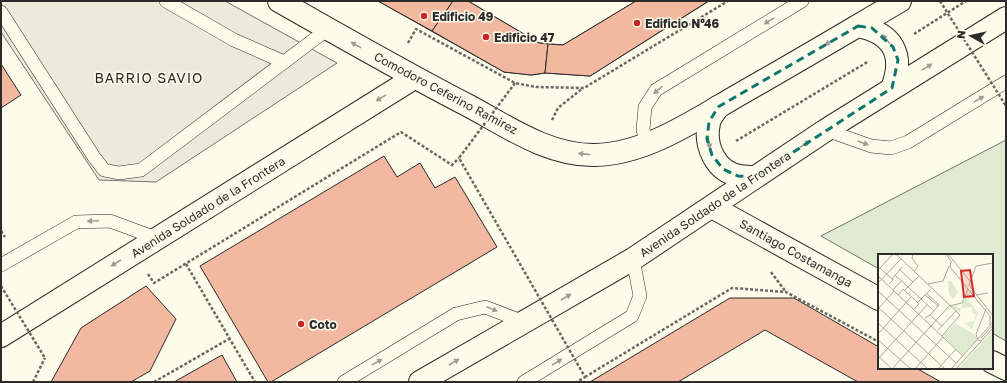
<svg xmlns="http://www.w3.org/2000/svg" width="1007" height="383" viewBox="0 0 1007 383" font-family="'Golos Text',sans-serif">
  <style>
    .green { fill: #deebd1; stroke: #74746e }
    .parking { fill: #eceadb; stroke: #74746e }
    .building { fill: #f2b8a0; stroke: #2b2b2b }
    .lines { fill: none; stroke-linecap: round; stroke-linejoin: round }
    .service-casing { stroke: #2b2b2b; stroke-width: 14 }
    .tertiary-casing { stroke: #2b2b2b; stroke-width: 24 }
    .path { stroke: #6a6964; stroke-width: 2.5; stroke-dasharray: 3 2; stroke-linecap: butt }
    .service { stroke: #fdfbea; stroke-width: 13 }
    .tertiary { stroke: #fdfbea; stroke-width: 22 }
    .path-bridge { stroke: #6a6964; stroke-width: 2.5; stroke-dasharray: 3 2; stroke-linecap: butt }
    .oneway { fill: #9e9d94 }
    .marked { fill: none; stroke: #0f766e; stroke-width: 3; stroke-dasharray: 8 5; stroke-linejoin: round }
    .poi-dot { fill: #c62828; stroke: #fdfbea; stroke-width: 1.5 }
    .labels { text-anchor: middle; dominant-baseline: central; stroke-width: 3; stroke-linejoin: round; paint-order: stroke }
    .poi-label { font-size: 12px; font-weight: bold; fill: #2b2b2b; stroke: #fdfbea; text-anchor: start }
    .street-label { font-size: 12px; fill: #2b2b2b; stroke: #fdfbea }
    .quarter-label { font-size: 14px; letter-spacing: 1px; fill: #2b2b2b; stroke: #fdfbea }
    .inset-road { fill: none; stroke: #a9a89e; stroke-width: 1 }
    .view { fill: #d62828; fill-opacity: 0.15; stroke: #d62828; stroke-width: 2 }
    .inset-edge { fill: none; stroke: #2b2b2b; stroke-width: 2 }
  </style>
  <rect width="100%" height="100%" fill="#fdfbea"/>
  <polygon class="green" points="1006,140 1006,341 992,333 992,255 879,255 879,269 821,236"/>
  <polygon class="parking" points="1,1 225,1 337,63 156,182 99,180 1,32"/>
  <g class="building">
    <polygon points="378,1 468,1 539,43 563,45 636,1 709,1 590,76 545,73 531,75 504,72"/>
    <polygon points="378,1 453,1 432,31"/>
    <polygon points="453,1 468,1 539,43 548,44 545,73 531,75 504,72 432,31"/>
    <polygon points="636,1 706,1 707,2 590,76 545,73 548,44 563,45"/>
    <polygon points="1,64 21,95 1,108"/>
    <polygon points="384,156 397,177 420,163 435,188 455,177 497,247 271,382 268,382 200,266"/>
    <polygon points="146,286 176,319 150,371 131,382 51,382 81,328"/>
    <polygon points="730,298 794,298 879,347 879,368 916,368 941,382 858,382 765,330 678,382 590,382"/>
    <polygon points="222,355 237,382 174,382"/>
  </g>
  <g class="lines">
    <g class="service-casing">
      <g id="service">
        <polyline points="166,1 234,40 284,62"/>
        <polyline points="1,12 94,157 104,170 119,173 141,170 328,29"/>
        <polyline points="826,130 871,146 891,148 908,142 1006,82"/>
        <polyline points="647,144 643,130 645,107 656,90 802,1"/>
        <polyline points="1,265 76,222 110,221 156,238"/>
        <polyline points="344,382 456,314 485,307 524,322"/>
        <polyline points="524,382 632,316 640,296 633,259"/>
      </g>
    </g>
    <g class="tertiary-casing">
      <g id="tertiary">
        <path d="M 279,1 C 342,37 405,73 469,106 C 508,127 549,156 595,155 C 648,154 698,118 742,93 C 795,63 847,32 900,1"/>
        <path d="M 858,26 C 893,33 905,55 892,88"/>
        <path d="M 718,107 C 715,112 710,117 709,123 C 704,145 715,172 740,176 C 745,177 750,177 755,177"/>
        <polyline points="712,207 879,299"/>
        <polyline points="1,336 414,78"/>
        <polyline points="992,362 1006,369"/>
        <polyline points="420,382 633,259 826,130 1006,18"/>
      </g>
    </g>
    <g class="path">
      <polyline points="914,34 966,1"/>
      <polyline points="408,43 416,29 515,83 536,87 584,88 728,1"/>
      <polyline points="552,120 558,108 583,88"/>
      <polyline points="736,141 869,61"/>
      <polyline points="1,231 5,237"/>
      <polyline points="186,264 255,382"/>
      <polyline points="771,272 786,292"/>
      <polyline points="148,274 154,283 401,132 452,165 459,158"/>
      <polyline points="585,377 732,288 786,292 879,342"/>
      <polyline points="33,382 45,358"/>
      <polyline points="154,382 229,339"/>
    </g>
    <use href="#service" class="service"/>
    <use href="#tertiary" class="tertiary"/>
    <g class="path-bridge">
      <polyline points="940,1 1006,106"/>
      <polyline points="515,83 459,158 585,377 577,382"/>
      <polyline points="1,286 45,358"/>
    </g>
  </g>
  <defs><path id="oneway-solid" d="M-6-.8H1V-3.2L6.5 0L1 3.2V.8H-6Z"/></defs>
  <g class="oneway">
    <use href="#oneway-solid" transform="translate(769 21) rotate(148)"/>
    <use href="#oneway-solid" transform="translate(886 39) rotate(-132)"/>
    <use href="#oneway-solid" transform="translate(830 42) rotate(150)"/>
    <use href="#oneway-solid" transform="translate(356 45) rotate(-151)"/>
    <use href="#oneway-solid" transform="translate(927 67) rotate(-32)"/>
    <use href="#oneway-solid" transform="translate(658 90) rotate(140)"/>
    <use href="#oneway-solid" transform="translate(381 98) rotate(148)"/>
    <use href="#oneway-solid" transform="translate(979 99) rotate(-31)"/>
    <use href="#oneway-solid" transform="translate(709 143) rotate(79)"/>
    <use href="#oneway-solid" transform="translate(863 143) rotate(20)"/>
    <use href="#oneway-solid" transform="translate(805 144) rotate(-34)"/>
    <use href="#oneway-solid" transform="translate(584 154) rotate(-174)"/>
    <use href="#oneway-solid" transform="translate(93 221) rotate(178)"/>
    <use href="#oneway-solid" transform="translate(116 263) rotate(148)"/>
    <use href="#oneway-solid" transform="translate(566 297) rotate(-30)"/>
    <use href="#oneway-solid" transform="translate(492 309) rotate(22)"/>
    <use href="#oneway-solid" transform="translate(377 362) rotate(-31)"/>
    <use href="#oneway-solid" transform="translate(454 362) rotate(-30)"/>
    <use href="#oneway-solid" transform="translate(557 362) rotate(-32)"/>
  </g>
  <path class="marked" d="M 858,26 L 872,28 L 893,47 L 898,60 L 892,88 L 755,177 L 738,176 L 723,169 L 712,155 L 707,139 L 709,122 L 718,107 Z"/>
  <g class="poi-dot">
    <circle cx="424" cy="16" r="4"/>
    <circle cx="637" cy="23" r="4"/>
    <circle cx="486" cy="37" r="4"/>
    <circle cx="301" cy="324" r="4"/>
  </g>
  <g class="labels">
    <g class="poi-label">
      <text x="432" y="16">Edificio 49</text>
      <text x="645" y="23">Edificio N°46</text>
      <text x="494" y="37">Edificio 47</text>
      <text x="309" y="324">Coto</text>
    </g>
    <g class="street-label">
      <text transform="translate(446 93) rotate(28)">Comodoro Ceferino Ramirez</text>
      <text transform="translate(715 204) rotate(-34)">Avenida Soldado de la Frontera</text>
      <text transform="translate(208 207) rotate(-32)">Avenida Soldado de la Frontera</text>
      <text transform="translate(796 253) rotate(29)">Santiago Costamanga</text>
    </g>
    <g class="quarter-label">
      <text x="149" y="77">BARRIO SAVIO</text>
    </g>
  </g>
  <g transform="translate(878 254)">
    <rect width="115" height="115" fill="#fdfbea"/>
    <path d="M 70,27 L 73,27 L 80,38 L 75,45 L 71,40 ZM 89,38 L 93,43 L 90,46 L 100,59 L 94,75 L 87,69 L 96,67 L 98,60 L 95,60 L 94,53 L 83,54 L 81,59 L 73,52 L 78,51 L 79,54 L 83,54 ZM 77,69 L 97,81 L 99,86 L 85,101 L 65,82 ZM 115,76 L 115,115 L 80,115 Z" fill="#deebd1"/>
    <path class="inset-road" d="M 18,0 L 82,61 L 64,82M 35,0 L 34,4 L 40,12 L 36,18M 68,0 L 73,7 L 72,13 L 112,62 L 112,71M 70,0 L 92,27M 115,9 L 98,12 L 91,31 L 115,62M 2,14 L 15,26 L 11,30M 0,16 L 15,0M 22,16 L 35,28M 17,21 L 56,57M 0,22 L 85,102M 14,25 L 24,13M 0,29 L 23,5M 50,30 L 65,27 L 71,12M 15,36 L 23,27M 0,37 L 78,109M 26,37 L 40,23M 48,39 L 61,51 L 52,61M 20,41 L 25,35 L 39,48 L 41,50 L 36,55M 47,41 L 60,52M 98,41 L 110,39M 39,49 L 52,36M 0,53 L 67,115M 1,54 L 16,37M 47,64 L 52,61 L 64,72M 0,69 L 50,115M 60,76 L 78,57M 0,80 L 33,43M 103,84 L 115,71M 0,86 L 33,115M 103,87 L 100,86 L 98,80 L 108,55M 0,102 L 14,115M 0,105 L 49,51M 14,115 L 71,52 L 84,49 L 90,35M 37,115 L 65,83M 60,115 L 78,95M 73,115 L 115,68M 78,115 L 115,74"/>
    <path class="view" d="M 92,16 L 96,42 L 86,43 L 83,17 Z"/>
    <rect width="115" height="115" class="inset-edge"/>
  </g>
  <rect width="1007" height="383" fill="none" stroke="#2b2b2b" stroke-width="4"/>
  <g transform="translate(971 36) rotate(278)" stroke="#fdfbea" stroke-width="3" paint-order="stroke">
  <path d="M0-3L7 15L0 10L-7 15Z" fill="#2b2b2b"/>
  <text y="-6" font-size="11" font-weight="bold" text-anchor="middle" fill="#2b2b2b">N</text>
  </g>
</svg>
